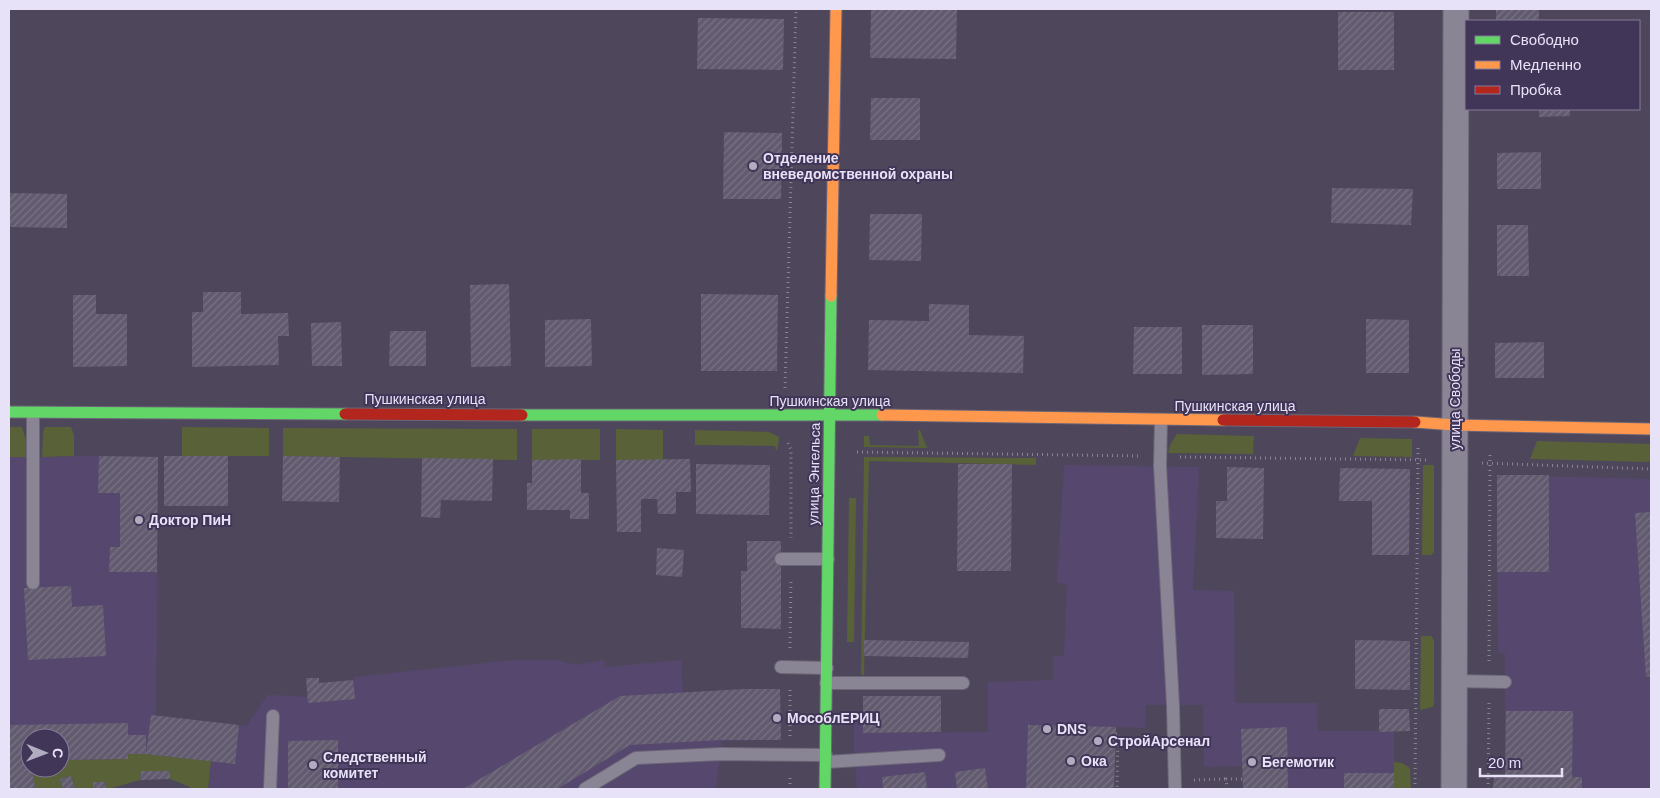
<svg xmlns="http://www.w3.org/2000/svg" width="1660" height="798" viewBox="0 0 1660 798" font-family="Arial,sans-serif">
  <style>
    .built { fill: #56476f }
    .grass { fill: #586138 }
    .building { fill: url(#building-hatch) }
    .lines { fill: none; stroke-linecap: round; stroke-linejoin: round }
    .lane-casing { stroke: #6c6677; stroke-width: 14 }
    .street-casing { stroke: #6c6677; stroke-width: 27 }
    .fast-casing { stroke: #6c6677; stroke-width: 13 }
    .slow-casing { stroke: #6c6677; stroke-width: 13 }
    .jam-casing { stroke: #6c6677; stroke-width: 13 }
    .path { stroke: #898491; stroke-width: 3; stroke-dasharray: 1 4; stroke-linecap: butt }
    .lane { stroke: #8a8594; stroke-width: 12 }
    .street { stroke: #8a8594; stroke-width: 25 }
    .fast { stroke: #63d668; stroke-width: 11 }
    .slow { stroke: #ff974d; stroke-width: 11 }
    .jam { stroke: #b3261e; stroke-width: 11 }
    .poi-dot { fill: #b2acc1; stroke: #413558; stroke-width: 2 }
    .labels { text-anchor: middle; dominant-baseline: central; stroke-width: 4; stroke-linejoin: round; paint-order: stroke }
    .poi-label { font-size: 14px; font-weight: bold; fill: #e8e2f8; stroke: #413558; text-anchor: start }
    .street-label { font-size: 14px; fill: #e8e2f8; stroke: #413558 }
  </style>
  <defs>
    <pattern id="building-hatch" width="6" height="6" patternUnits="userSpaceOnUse" patternTransform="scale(1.25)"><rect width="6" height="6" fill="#625b6f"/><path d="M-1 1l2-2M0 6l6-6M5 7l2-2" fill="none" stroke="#787284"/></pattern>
  </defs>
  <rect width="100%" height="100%" fill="#4e475b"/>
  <g class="built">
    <polygon points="99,456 158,457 156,715 246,726 268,695 354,699 353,677 514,660 556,660 576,665 604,660 605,667 681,660 683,692 746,689 780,689 781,740 721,741 721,754 715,789 208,789 211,761 128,759 60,760 60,738 30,738 30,768 32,768 35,789 9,789 9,457"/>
    <polygon points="1064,465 1199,467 1193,590 1234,591 1235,703 1317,703 1318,731 1394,731 1394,789 1243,789 1242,766 1204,767 1203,705 1146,705 1145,728 1116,727 1114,789 857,789 854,752 854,723 863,723 864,733 988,732 988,682 1053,680 1053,656 1064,656 1067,584 1057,583"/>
    <polygon points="1497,475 1651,479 1651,789 1493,789 1494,777 1505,777 1505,653 1498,653"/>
  </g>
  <g class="grass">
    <polygon points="9,427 22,427 26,440 27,457 9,457"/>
    <polygon points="45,427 71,427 74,435 74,456 42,457 43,432"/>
    <polygon points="182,427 269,428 269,456 182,456"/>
    <polygon points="283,428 517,429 517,460 283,456"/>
    <rect x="532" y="429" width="68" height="31"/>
    <polygon points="616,429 663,430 663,460 616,460"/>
    <polygon points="695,430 769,432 779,437 778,447 776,451 775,446 695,445"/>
    <polygon points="918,430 920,430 927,448 864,447 864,436 869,436 870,445 919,446"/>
    <polygon points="1177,434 1254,436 1253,454 1168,453 1170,445"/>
    <polygon points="1360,438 1412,439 1412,457 1353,456"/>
    <polygon points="1537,441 1651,444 1651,462 1530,459"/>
    <polygon points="864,457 1036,458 1036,465 869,461 864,675 861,675"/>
    <polygon points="1423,465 1434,465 1434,552 1431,555 1422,555"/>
    <polygon points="849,498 856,498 854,642 847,642"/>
    <polygon points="1421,636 1431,636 1434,640 1434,702 1433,707 1420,710"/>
    <polygon points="128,754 146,754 211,761 208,789 190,789 190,787 170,779 169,771 141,771 140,780 108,789 75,789 71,776 60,779 63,789 35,789 32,768 60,768 60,760 127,759"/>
    <polygon points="1394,762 1402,763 1410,768 1411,789 1394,789"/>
  </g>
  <g class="building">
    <polygon points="871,9 957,10 956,59 870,58"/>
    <rect x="1496" y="9" width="43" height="12"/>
    <rect x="1338" y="12" width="56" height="58"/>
    <polygon points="698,18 784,19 783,70 697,69"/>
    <polygon points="871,98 920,98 920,140 870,140"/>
    <polygon points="1539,109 1570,109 1570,116 1539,117"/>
    <polygon points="724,132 782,133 781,199 723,199"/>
    <polygon points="1541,152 1541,189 1497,189 1497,153"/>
    <polygon points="1332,188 1413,189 1411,225 1331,223"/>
    <polygon points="9,193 67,194 67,228 9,227"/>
    <polygon points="870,214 922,214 921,261 869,260"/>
    <polygon points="1497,225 1528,225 1529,276 1497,276"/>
    <polygon points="509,284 511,366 471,367 470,285"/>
    <polygon points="203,292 241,292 241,314 288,313 289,336 278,336 279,365 192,367 192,312 203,312"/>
    <polygon points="701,294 778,295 777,371 701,371"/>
    <polygon points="73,295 96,295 96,314 127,314 127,366 73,367"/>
    <polygon points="929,304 969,305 969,335 1024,336 1023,373 868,370 869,320 929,321"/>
    <polygon points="591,319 592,366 545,367 545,320"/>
    <polygon points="1366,319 1409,320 1409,373 1366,373"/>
    <polygon points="341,322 342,366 312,366 311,323"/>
    <polygon points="1202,325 1253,325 1253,374 1202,375"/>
    <polygon points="1134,327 1182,327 1182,374 1133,374"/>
    <polygon points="390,331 426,331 426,366 389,366"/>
    <polygon points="1544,342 1544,378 1495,378 1495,343"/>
    <polygon points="99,456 158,457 157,572 109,572 110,547 120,547 120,493 98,493"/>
    <rect x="164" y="456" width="64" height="50"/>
    <polygon points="283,456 340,457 339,502 282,501"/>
    <polygon points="422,458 493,459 492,501 441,500 440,518 421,517"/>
    <polygon points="581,459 581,493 589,493 589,519 570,519 570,510 527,510 527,483 532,483 532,460"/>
    <polygon points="690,459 691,492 676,492 676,514 658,514 657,499 641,499 641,532 617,532 616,460"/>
    <polygon points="696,464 770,465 769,515 696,514"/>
    <polygon points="958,464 1012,464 1011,571 957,571"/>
    <polygon points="1227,467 1264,468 1263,539 1216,538 1216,501 1227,501"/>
    <polygon points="1340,468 1410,469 1409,555 1372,555 1372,501 1339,501"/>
    <rect x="1497" y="475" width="52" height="97"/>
    <polygon points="1651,512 1651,676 1646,677 1635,513"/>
    <polygon points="747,541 781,541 781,629 741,628 741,571 747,571"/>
    <polygon points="657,548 684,550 682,577 656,575"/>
    <polygon points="71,586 72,607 103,605 106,656 28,660 24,588"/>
    <polygon points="864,640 969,642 968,658 864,656"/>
    <polygon points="1355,640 1410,641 1410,690 1355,689"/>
    <polygon points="306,678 319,678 319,683 353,680 355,699 308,703"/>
    <polygon points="746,689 780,689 781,740 721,740 630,745 557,789 463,789 620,696"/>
    <polygon points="863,696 941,696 941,732 863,733"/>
    <polygon points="1379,709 1409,709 1410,731 1379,732"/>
    <polygon points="1506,711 1573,711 1572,777 1582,777 1582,789 1493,789 1494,777 1505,778"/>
    <polygon points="151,715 239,725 235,764 146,754 128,754 128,759 60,760 60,738 30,738 30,768 32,768 35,789 9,789 9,725 128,723 128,735 146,735 146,754"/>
    <polygon points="1028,725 1116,727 1114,789 1026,789"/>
    <polygon points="1287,727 1288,789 1243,789 1241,729"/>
    <polygon points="338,740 338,789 288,789 288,741"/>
    <polygon points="985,768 988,789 957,789 955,772"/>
    <polygon points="141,771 170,771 170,779 140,780"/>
    <polygon points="925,772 927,789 883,789 882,777"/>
    <rect x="1344" y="773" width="50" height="16"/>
    <polygon points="71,776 75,789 63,789 60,779"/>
    <rect x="93" y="782" width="12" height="6"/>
  </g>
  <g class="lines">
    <g class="lane-casing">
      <g id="lane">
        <polyline points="1161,420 1160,466 1173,705 1175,789"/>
        <polyline points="781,559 828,559"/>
        <polyline points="33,583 33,413"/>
        <polyline points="781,667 827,668"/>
        <polyline points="1455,681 1505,682"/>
        <polyline points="826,683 963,683"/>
        <polyline points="826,762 939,755"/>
        <polyline points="270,789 273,716"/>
        <polyline points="585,789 636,758 721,754 826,755"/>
      </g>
    </g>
    <g class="street-casing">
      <polyline id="street" points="1454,789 1456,9"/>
    </g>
    <g class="fast-casing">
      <g id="fast">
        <polyline points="9,412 345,414"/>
        <polyline points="522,415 882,415"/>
        <polyline points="825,789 831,296"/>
      </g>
    </g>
    <g class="slow-casing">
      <g id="slow">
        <polyline points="831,296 836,9"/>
        <polyline points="882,415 1223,420"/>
        <polyline points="1415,422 1455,425 1651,429"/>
      </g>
    </g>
    <g class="jam-casing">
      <g id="jam">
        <polyline points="345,414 522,415"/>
        <polyline points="1223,420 1415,422"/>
      </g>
    </g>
    <g class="path">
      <polyline points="785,388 796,9"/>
      <polyline points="788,443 791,450 791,538"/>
      <polyline points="857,452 1141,456"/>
      <polyline points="1180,457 1428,460"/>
      <polyline points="1482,463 1651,469"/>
      <polyline points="790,648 791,580"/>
      <polyline points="1489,661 1490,452"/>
      <polyline points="1116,734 1118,733 1117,789"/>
      <polyline points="790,736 790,687"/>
      <polyline points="1194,780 1226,779"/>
      <polyline points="790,789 790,775"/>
      <polyline points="1227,789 1226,779 1242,779"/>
      <polyline points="1415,789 1418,448"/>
      <polyline points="1488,789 1489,702"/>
    </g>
    <use href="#lane" class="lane"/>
    <use href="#street" class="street"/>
    <use href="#fast" class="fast"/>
    <use href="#slow" class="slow"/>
    <use href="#jam" class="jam"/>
  </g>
  <g class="poi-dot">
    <circle cx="753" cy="166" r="5"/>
    <circle cx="139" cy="520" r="5"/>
    <circle cx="777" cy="718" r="5"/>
    <circle cx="1047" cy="729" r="5"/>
    <circle cx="1098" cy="741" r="5"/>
    <circle cx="1071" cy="761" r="5"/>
    <circle cx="1252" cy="762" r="5"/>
    <circle cx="313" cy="765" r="5"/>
  </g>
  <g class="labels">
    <g class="poi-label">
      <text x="763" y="158">Отделение<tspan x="763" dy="16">вневедомственной охраны</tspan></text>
      <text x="149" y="520">Доктор ПиН</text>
      <text x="787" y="718">МособлЕРИЦ</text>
      <text x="1057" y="729">DNS</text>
      <text x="1108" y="741">СтройАрсенал</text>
      <text x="323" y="757">Следственный<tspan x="323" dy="16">комитет</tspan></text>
      <text x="1081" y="761">Ока</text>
      <text x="1262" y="762">Бегемотик</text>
    </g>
    <g class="street-label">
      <text x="425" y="399">Пушкинская улица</text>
      <text transform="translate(1455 399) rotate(-90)">улица Свободы</text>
      <text x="830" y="401">Пушкинская улица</text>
      <text x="1235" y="406">Пушкинская улица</text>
      <text transform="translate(814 474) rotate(-89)">улица Энгельса</text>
    </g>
  </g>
  <rect width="1660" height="798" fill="none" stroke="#e8e2f8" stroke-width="20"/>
  <rect x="1465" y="20" width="175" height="90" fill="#413558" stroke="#847a98"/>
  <rect x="1475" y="36" width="25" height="8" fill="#63d668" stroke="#847a98"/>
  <text x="1510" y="45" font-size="15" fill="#e8e2f8">Свободно</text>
  <rect x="1475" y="61" width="25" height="8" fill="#ff974d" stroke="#847a98"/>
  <text x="1510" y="70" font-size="15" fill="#e8e2f8">Медленно</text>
  <rect x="1475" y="86" width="25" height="8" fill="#b3261e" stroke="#847a98"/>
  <text x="1510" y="95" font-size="15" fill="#e8e2f8">Пробка</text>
  <g transform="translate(45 753) rotate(91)"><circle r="24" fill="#413558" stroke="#847a98"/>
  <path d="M0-4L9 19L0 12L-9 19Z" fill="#b2acc1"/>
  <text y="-8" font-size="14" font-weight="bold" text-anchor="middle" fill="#e8e2f8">С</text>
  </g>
  <path d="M1480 768v8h82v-8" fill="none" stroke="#e8e2f8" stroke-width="2.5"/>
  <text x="1488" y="768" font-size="15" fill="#e8e2f8" stroke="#413558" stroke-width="4" paint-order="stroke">20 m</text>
</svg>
